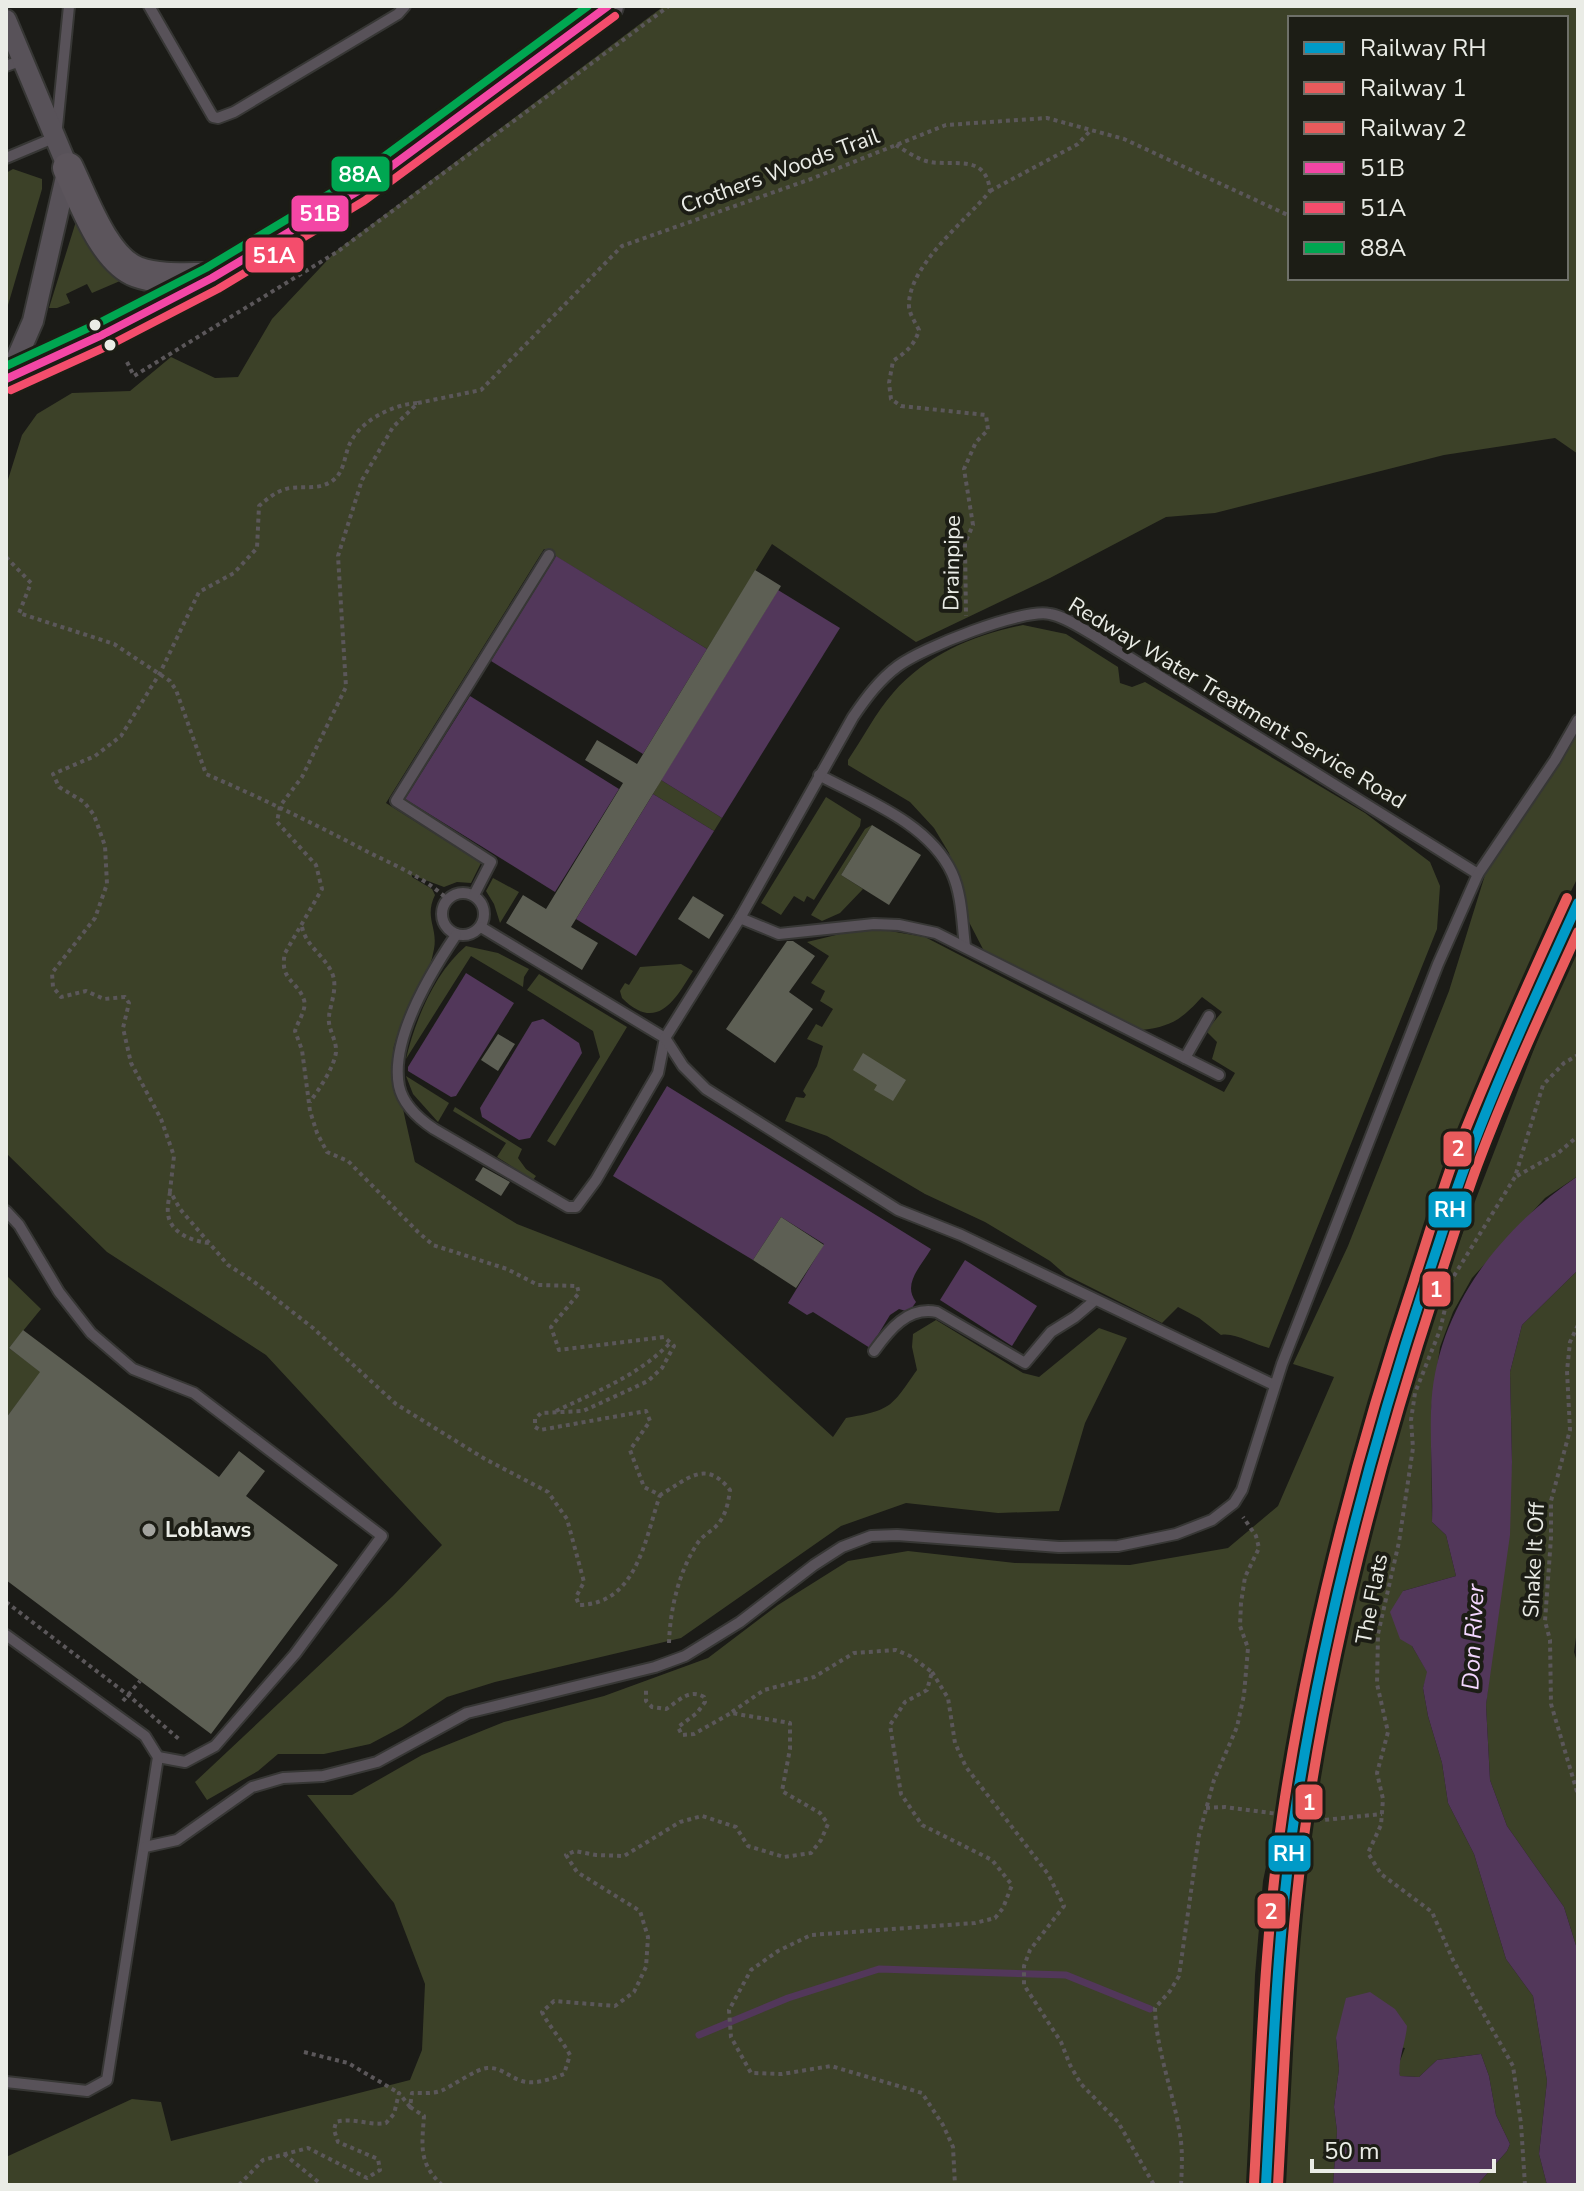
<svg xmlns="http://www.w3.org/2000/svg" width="1584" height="2191" viewBox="0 0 1584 2191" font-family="'Nunito Sans',sans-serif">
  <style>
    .green { fill: #3c4128; fill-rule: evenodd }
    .water { fill: #52375a }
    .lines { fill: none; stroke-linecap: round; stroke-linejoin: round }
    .stream { stroke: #52375a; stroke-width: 7 }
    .building { fill: #5d5f54 }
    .lane-casing { stroke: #373735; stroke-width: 14 }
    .street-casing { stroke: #373735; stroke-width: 24 }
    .secondary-casing { stroke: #373735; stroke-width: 34 }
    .path { stroke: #5b575a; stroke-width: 4; stroke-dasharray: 4 4; stroke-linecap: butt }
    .lane { stroke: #585259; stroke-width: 10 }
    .street { stroke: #585259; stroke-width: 20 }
    .secondary { stroke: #5c555c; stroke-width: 30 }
    .bus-1-casing { stroke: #1c1d15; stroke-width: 14 }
    .bus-2-casing { stroke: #1c1d15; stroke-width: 14 }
    .bus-3-casing { stroke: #1c1d15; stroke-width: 14 }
    .bus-1 { stroke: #f346a5; stroke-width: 8 }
    .bus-2 { stroke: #f44d6c; stroke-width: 8 }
    .bus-3 { stroke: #00a651; stroke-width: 8 }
    .rail-1-casing { stroke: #1c1d15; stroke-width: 16 }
    .rail-2-casing { stroke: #1c1d15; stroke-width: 16 }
    .rail-3-casing { stroke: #1c1d15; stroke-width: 16 }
    .rail-1 { stroke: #009ac7; stroke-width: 10 }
    .rail-2 { stroke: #e95b5c; stroke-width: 10 }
    .rail-3 { stroke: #e95b5c; stroke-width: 10 }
    .bus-dot { fill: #eaece6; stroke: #1c1d15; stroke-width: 3 }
    .poi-dot { fill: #a2a39e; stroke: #1c1d15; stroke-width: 3 }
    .labels { text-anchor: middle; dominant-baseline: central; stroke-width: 8; stroke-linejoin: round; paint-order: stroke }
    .street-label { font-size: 22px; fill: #eaece6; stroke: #1c1d15 }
    .poi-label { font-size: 22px; font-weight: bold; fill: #eaece6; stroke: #1c1d15; text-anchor: start }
    .water-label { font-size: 24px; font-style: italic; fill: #f3d6fe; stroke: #1c1d15 }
    .line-badge { stroke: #1c1d15; stroke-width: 3 }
    .badge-label { font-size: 22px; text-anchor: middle; font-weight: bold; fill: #fff }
  </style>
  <rect width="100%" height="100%" fill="#1b1b17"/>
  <g class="green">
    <path d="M 664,6 L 1578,6 L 1578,454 L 1555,438 L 1444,455 L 1215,513 L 1166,517 L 1050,578 L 916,642 L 772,544 L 707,649 L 544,549 L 386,803 L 481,863 L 471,883 L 457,882 L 444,887 L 412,875 L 412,877 L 432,889 L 435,895 C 424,918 438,927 434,949 C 428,984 403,1013 394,1046 C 390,1059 411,1142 415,1162 L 517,1224 L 661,1280 L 833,1437 L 846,1418 C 892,1410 891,1407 917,1370 L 912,1347 L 913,1334 L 936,1320 L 1023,1373 L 1039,1377 L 1099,1328 L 1127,1338 L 1085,1423 L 1059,1511 L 998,1513 L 906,1503 L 841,1526 L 681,1638 L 495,1682 L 447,1697 L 402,1727 L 370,1744 L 324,1754 L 278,1754 L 258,1771 L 207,1800 L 195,1782 L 393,1596 L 442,1545 L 266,1355 L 107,1252 L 6,1153 L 6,486 L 22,435 L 37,414 L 72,393 L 130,391 L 171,357 L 215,378 L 238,377 L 272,319 L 336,251 ZM 1290,18 L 1566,18 L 1566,278 L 1290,278 Z"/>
    <polygon points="13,169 42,179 42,189 6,312 6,173"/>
    <polygon points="78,215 124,275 120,281 92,293 87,284 66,294 70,303 57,308 49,308"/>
    <path d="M 1023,625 L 1066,634 L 1118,667 L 1120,683 L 1132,687 L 1145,682 L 1365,813 L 1430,862 L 1440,886 L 1437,929 L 1269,1348 C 1255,1345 1234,1332 1221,1335 L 1199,1318 L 1178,1307 L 1162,1323 L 1066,1275 L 1050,1261 L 985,1222 L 925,1194 L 827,1136 L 785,1121 L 796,1097 L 804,1098 L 806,1095 L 803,1091 L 817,1066 L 823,1046 L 807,1039 L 816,1024 L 822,1027 L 833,1009 L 820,1001 L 825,991 L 811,983 L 829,956 L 807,942 L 840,934 L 878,929 L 925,937 L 1224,1092 L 1235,1073 L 1212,1059 L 1217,1042 L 1206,1031 L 1222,1012 L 1202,997 C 1182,1019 1171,1027 1141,1030 L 984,951 L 969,922 L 949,853 L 934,828 L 910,802 L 848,765 L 848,760 C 863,738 876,712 893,693 C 927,654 974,635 1023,625 Z"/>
    <polygon points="1578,717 1578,877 1529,976 1486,1079 1417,1274 1353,1459 1320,1605 1263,1881 1255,1975 1250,2110 1251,2185 6,2185 6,2157 132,2099 161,2102 171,2141 410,2080 422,2050 425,1984 394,1903 307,1795 352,1795 422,1755 504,1722 604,1696 708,1658 778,1605 848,1561 908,1551 1015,1563 1130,1565 1228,1548 1278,1506 1334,1377 1293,1364 1348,1246 1449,991 1485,875"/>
    <polygon points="661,780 722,818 714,831 653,794"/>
    <polygon points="826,797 861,819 860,826 814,900 807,896 804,902 794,896 781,915 761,903"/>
    <polygon points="872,825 841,875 863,889 840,913 822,921 811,915 865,829"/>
    <polygon points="493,878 519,892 500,923 494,904 486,891"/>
    <polygon points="1578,945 1578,1176 1545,1198 1472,1278 1453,1312 1440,1347 1431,1410 1432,1522 1446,1535 1456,1576 1403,1591 1412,1646 1428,1673 1423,1688 1428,1716 1442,1763 1448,1803 1474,1854 1506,1959 1533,1996 1547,2081 1539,2154 1547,2185 1477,2185 1507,2151 1510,2144 1496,2115 1489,2076 1481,2054 1437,2060 1419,2077 1400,2076 1398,2066 1405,2048 1336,2038 1339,2069 1334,2107 1337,2131 1333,2185 1278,2185 1294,1935 1326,1711 1367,1507 1416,1334 1460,1240 1556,992"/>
    <path d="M 466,946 L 498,953 L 529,969 L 524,977 L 523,987 L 471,956 L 406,1059 C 415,1020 435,972 466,946 Z"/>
    <path d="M 681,964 L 693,971 C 675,1000 657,1033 622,998 L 620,991 L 625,983 L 629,985 L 640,967 Z"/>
    <polygon points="539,974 627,1027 555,1146 547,1141 600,1057 593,1031 527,990"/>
    <polygon points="406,1076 449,1103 438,1122 413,1094"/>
    <polygon points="455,1107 522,1149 518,1158 526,1169 536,1176 533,1180 497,1157 506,1143 453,1111"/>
    <polygon points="1578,1270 1578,1623 1574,1652 1578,1665 1578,1952 1564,1907 1507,1826 1490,1780 1486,1705 1512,1462 1510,1372 1522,1325"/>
    <polygon points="6,1275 41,1309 9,1348 41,1372 6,1418"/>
  </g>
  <g class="water">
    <polygon points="556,556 707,649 643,754 491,661"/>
    <polygon points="778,590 840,628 722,818 661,780"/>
    <polygon points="470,696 619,789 555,892 405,799"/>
    <polygon points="653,794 714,831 636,956 576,919"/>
    <polygon points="466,973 514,1003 456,1096 451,1097 408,1071 408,1067"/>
    <polygon points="543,1019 579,1043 582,1053 530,1138 519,1140 482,1117 480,1108 532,1022"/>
    <path d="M 667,1086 L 931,1249 C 921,1266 902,1284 916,1302 L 909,1312 L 899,1309 L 890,1315 L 870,1348 L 813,1312 L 807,1315 L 788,1303 L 824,1244 L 781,1217 L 753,1260 L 613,1176 Z"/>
    <path d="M 1578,1176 L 1578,1270 L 1522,1325 L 1510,1372 L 1512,1462 L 1510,1535 L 1486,1705 L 1490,1780 L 1507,1826 L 1564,1907 L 1578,1952 L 1578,2185 L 1547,2185 L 1539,2154 L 1547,2081 L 1533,1996 L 1506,1959 L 1474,1854 L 1448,1803 L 1442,1763 L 1428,1716 L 1423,1688 L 1427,1672 L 1412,1646 L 1400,1639 L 1390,1612 L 1403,1591 L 1456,1576 L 1446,1535 L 1432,1522 C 1433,1485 1430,1448 1431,1411 C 1434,1312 1498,1230 1578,1176 Z"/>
    <polygon points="965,1260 1037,1306 1012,1346 940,1300"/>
    <path d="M 1370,1992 L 1395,2009 L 1407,2026 C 1406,2041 1397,2063 1400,2076 L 1419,2077 L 1437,2060 L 1481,2054 L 1489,2076 L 1496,2115 L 1510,2144 L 1507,2151 L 1477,2185 L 1333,2185 L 1337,2131 L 1334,2107 L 1339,2069 L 1336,2038 L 1346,1998 Z"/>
  </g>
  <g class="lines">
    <polyline class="stream" points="699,2035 788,1998 879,1969 1066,1975 1150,2009"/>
  </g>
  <g class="building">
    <polygon points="755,570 781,586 571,927 598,943 582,970 506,923 523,895 546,909 623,783 585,760 597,740 637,764"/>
    <polygon points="872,825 921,855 889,905 841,875"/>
    <polygon points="693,896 724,915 709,939 678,919"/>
    <polygon points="787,941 793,941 815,956 789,992 813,1009 775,1063 726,1029"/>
    <polygon points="498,1034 515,1044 498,1071 481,1060"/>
    <polygon points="863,1053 906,1080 893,1101 874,1090 877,1085 853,1070"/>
    <polygon points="483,1167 510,1182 501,1196 475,1180"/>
    <polygon points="781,1217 824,1245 796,1288 753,1260"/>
    <polygon points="23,1330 219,1477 239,1451 265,1471 246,1496 338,1565 211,1734 6,1580 6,1418 40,1372 9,1348"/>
  </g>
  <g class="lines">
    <g class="lane-casing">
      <g id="lane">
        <polyline points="149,6 213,117 218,118 234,112 398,14 405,6"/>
        <polyline points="6,66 23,60"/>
        <polyline points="6,158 56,137 69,6"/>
        <path d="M 819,775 C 864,799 929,823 952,873 C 962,895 962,922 965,946"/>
        <circle cx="463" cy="914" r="21"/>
        <polyline points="474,895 491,862 396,801 549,555"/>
        <polyline points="740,918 779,934 874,924 899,925 936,933 1219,1075"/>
        <path d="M 456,935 C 431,972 390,1039 399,1086 C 403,1105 419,1119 434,1129 L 568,1207 L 576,1207 L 596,1180 L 658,1073 L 665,1038 L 481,927"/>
        <polyline points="1185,1058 1209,1016"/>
        <polyline points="6,1211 19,1225 59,1292 91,1333 133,1369 194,1393 382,1536 295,1654 215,1746 185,1762 158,1757"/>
        <path d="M 874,1351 C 889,1330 908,1306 937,1312 L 1025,1363 L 1051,1332 L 1075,1317 L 1094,1301"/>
        <path d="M 1274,1385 L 961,1235 L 898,1210 L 706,1089 L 683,1066 L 665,1038 L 740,918 L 853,717 C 866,698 879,680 898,666 C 922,648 1022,608 1050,614 C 1066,617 1081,628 1095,636 L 1478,874"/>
        <polyline points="6,1635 145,1736 158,1757 107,2080 87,2091 6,2082"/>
        <polyline points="145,1847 177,1840 252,1787 283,1778 323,1776 377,1762 467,1713 655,1667 685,1656 740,1622 814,1565 842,1547 871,1536 897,1535 1059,1547 1118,1546 1176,1534 1212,1520 1234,1503 1242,1490 1282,1364 1438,964 1478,874 1555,760 1578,720"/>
      </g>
    </g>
    <g class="street-casing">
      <polyline id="street" points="6,20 68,168 33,321 6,383"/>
    </g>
    <g class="secondary-casing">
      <g id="secondary">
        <path d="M 68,168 C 83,199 104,260 137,272 C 159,280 184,278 206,278"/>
        <polyline points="6,379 104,334 212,278 358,191 608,6"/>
      </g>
    </g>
    <g class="path">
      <path d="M 896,145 C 906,151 918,160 930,162 C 956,166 986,154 990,191 C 967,220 907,266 909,307 C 910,315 915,322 919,330 C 915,345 905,353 893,361 L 889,383 L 891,399 L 901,406 L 986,415 L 988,430 L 976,442 L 964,469 L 973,525 L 965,543 L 966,616"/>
      <polyline points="990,191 1078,144 1090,131"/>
      <polyline points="127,362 134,376 337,252 669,6"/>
      <path d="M 417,403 C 391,405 357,422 348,448 C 344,460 343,474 332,481 C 319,490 305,486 290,488 C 278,490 268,498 259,506 L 257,548 L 234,573 L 199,592 L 160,673 L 121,736 L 95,756 L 53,774 L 59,787 L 84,802 L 94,815 L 105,846 L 107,884 L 95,918 L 52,973 L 53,987 L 61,997 L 86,991 L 104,999 L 125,997 L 129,1003 L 123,1028 L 131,1063 L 161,1119 L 174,1156 L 170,1191 L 180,1209 L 228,1265 L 253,1281 L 313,1328 L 396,1404 L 485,1459 L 548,1492 L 567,1519 L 584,1582 L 576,1597 L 579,1605 C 637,1604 645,1539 660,1495"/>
      <path d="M 6,557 L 31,583 L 19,613 L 114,644 L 170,681 L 176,690 L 206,774 C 261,798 315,824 368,852 C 396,866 426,878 448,900"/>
      <path d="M 302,927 C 306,946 324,955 332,973 C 338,987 331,1002 329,1016 C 327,1028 337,1040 336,1052 C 334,1068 319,1089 310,1102"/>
      <polyline points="1517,1176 1558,1153 1578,1136"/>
      <path d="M 170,1192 C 169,1199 167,1207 168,1213 C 169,1233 194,1242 210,1243"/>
      <polyline points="1578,1325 1570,1342 1567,1371 1570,1430 1551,1501 1551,1538 1545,1621 1550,1640 1551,1704 1578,1795"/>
      <path d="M 556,1411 C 596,1392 639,1375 670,1343"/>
      <polyline points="6,1602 128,1695 180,1740"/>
      <path d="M 669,1643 C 670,1609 679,1570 699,1541 C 702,1537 708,1533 713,1529 C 725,1519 728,1505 730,1490 C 705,1458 687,1480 660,1495 L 644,1487 L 630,1450 L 650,1421 L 646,1411 L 540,1430 L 535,1427 L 535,1419 L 541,1413 L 583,1411 L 631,1389 L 648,1381 L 662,1368 L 674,1346 L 664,1337 L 559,1350 L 551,1327 L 579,1293 L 577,1286 L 538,1285 L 507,1269 L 433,1245 L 418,1232 L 348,1161 L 327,1152 L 317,1133 L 310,1111 L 302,1050 L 295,1031 C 298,1021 307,1009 304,1000 C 297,980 279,980 285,953 L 322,889 L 316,865 L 277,822 L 280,806 L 302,777 L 346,687 L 338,556 L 362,480 L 393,427 L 418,403 L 481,390 L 622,246 L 811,179 L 946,125 L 1047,118 L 1124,139 L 1290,216"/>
      <polyline points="932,1672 948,1698 955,1743 966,1767 1048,1874 1064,1906 1030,1950 1024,1966 1024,1985 1061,2042 1070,2065 1081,2084 1118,2122 1154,2185"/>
      <polyline points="123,1701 140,1681"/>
      <polyline points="732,1712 764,1690 814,1677 854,1653 896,1650 910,1656 932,1672 927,1690 905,1702 890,1725 901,1794 922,1825 992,1860 1012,1885 1003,1908 995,1918 975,1923 811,1935 778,1951 751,1970 729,2010 731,2037 751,2073 782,2074 831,2066 922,2093 943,2125 953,2147 955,2185"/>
      <polyline points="1206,1808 1225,1807 1324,1820 1382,1814"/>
      <polyline points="304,2052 348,2063 399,2093"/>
      <path d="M 410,2107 L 424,2116 C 422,2145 418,2163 442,2185"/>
      <polyline points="284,2154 322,2185"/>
      <path d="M 239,2185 L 263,2160 L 308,2148 L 367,2178 L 380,2170 L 378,2159 L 338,2142 L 334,2130 L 336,2122 C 353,2117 369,2126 386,2123 L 394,2114 L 399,2093 L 410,2107 L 412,2093 C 421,2093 435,2094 443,2090 C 454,2085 476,2069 487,2068 C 501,2067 509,2077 522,2081 C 535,2085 551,2079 564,2074 L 570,2055 C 562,2040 550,2028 542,2012 L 554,2001 L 615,2006 L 634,1992 L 646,1967 L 648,1937 L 640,1911 L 577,1872 L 566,1855 L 575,1851 L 596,1855 L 624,1856 L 680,1822 L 702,1816 L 736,1827 L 748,1846 L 784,1857 L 811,1853 L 821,1840 L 828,1824 L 820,1813 L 782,1791 L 790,1749 L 790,1723 L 731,1713 L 694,1734 L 682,1735 L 678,1727 L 697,1713 L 705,1702 L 704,1697 C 689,1688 679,1701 666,1709 L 652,1707 L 646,1701 L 646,1687"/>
      <path d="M 1181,2185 C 1182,2166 1183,2148 1179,2129 C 1172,2088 1156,2049 1155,2008 L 1170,1991 L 1179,1976 L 1199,1835 L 1214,1780 L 1237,1727 L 1244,1695 L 1248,1648 L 1240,1626 L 1241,1603 L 1245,1577 L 1259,1548 L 1256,1536 L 1243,1517"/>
      <polyline points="1525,2185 1521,2124 1513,2066 1453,1960 1432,1912 1381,1874 1368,1853 1381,1825 1383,1799 1377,1773 1388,1732 1377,1684 1378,1634 1399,1542 1413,1448 1411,1420 1415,1393 1440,1330 1452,1279 1515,1177 1543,1085 1564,1063 1578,1055"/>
    </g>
    <use href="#lane" class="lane"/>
    <use href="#street" class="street"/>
    <use href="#secondary" class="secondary"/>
    <g class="bus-1-casing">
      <polyline id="bus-1" points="6,379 104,334 212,278 358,191 608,6"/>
    </g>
    <g class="bus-2-casing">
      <polyline id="bus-2" points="11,390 110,345 218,289 364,201 615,16"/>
    </g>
    <g class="bus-3-casing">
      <polyline id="bus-3" points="6,366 99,323 206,268 351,181 588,6"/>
    </g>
    <use href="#bus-1" class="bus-1"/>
    <use href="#bus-2" class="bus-2"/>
    <use href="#bus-3" class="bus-3"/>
    <g class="rail-1-casing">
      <path id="rail-1" d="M 1266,2185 C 1273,2056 1277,1927 1297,1799 C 1325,1622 1370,1451 1426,1281 C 1440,1241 1452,1200 1467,1161 C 1500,1073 1539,988 1578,903"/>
    </g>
    <g class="rail-2-casing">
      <path id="rail-2" d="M 1278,2185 C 1285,2057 1289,1929 1309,1802 C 1336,1625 1382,1453 1438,1283 C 1451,1244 1463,1204 1477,1166 C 1507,1086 1543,1009 1578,932"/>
    </g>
    <g class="rail-3-casing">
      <path id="rail-3" d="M 1254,2184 C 1261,2055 1265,1925 1285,1797 C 1313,1619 1358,1448 1415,1277 C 1428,1237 1440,1196 1455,1156 C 1489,1069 1528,983 1567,898"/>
    </g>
    <use href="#rail-1" class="rail-1"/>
    <use href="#rail-2" class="rail-2"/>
    <use href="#rail-3" class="rail-3"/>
  </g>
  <g class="bus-dot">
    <circle cx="95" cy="325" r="7"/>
    <circle cx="110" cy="345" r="7"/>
  </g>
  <circle class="poi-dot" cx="149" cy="1530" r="8"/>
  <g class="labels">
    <g class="street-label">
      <text transform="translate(780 171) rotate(-20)">Crothers Woods Trail</text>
      <text transform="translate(952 563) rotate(-89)">Drainpipe</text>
      <text transform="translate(1237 703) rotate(31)">Redway Water Treatment Service Road</text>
      <text transform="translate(1534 1560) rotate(-87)">Shake It Off</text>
      <text transform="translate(1372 1599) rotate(-79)">The Flats</text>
    </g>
    <g class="poi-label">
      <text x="165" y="1530">Loblaws</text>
    </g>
    <g class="water-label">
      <text transform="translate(1473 1637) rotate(-87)">Don River</text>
    </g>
  </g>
  <g class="line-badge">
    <rect x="330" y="155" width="61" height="38" rx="8" fill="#00a651"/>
    <rect x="290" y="194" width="60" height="39" rx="8" fill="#f346a5"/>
    <rect x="244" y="236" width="61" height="38" rx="8" fill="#f44d6c"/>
    <rect x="1442" y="1130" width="31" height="38" rx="8" fill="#e95b5c"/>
    <rect x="1427" y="1190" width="46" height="39" rx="8" fill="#009ac7"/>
    <rect x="1421" y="1270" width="31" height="38" rx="8" fill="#e95b5c"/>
    <rect x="1294" y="1783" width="30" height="38" rx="8" fill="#e95b5c"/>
    <rect x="1267" y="1834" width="45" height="39" rx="8" fill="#009ac7"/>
    <rect x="1256" y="1892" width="31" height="38" rx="8" fill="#e95b5c"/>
  </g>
  <g class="badge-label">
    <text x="360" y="182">88A</text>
    <text x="320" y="221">51B</text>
    <text x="274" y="263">51A</text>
    <text x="1458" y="1156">2</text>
    <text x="1450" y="1217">RH</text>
    <text x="1436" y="1297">1</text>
    <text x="1309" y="1810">1</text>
    <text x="1289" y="1861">RH</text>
    <text x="1271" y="1919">2</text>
  </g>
  <rect width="1584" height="2191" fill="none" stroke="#eaece6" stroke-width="16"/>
  <rect x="1288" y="16" width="280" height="264" fill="#1c1d15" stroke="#6e7069" stroke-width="2"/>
  <rect x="1304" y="42" width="40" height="12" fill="#009ac7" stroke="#6e7069" stroke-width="2"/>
  <text x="1360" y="56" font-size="24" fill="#eaece6">Railway RH</text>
  <rect x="1304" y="82" width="40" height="12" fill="#e95b5c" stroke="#6e7069" stroke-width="2"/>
  <text x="1360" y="96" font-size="24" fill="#eaece6">Railway 1</text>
  <rect x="1304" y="122" width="40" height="12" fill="#e95b5c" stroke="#6e7069" stroke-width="2"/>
  <text x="1360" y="136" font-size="24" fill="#eaece6">Railway 2</text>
  <rect x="1304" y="162" width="40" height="12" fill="#f346a5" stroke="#6e7069" stroke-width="2"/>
  <text x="1360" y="176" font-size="24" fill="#eaece6">51B</text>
  <rect x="1304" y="202" width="40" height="12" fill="#f44d6c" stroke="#6e7069" stroke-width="2"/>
  <text x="1360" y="216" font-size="24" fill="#eaece6">51A</text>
  <rect x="1304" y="242" width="40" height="12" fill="#00a651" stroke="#6e7069" stroke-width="2"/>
  <text x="1360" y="256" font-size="24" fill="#eaece6">88A</text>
  <path d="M1312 2159v12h182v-12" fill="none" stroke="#eaece6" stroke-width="4"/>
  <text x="1324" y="2159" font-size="24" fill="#eaece6" stroke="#1c1d15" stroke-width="6" paint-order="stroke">50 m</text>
</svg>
